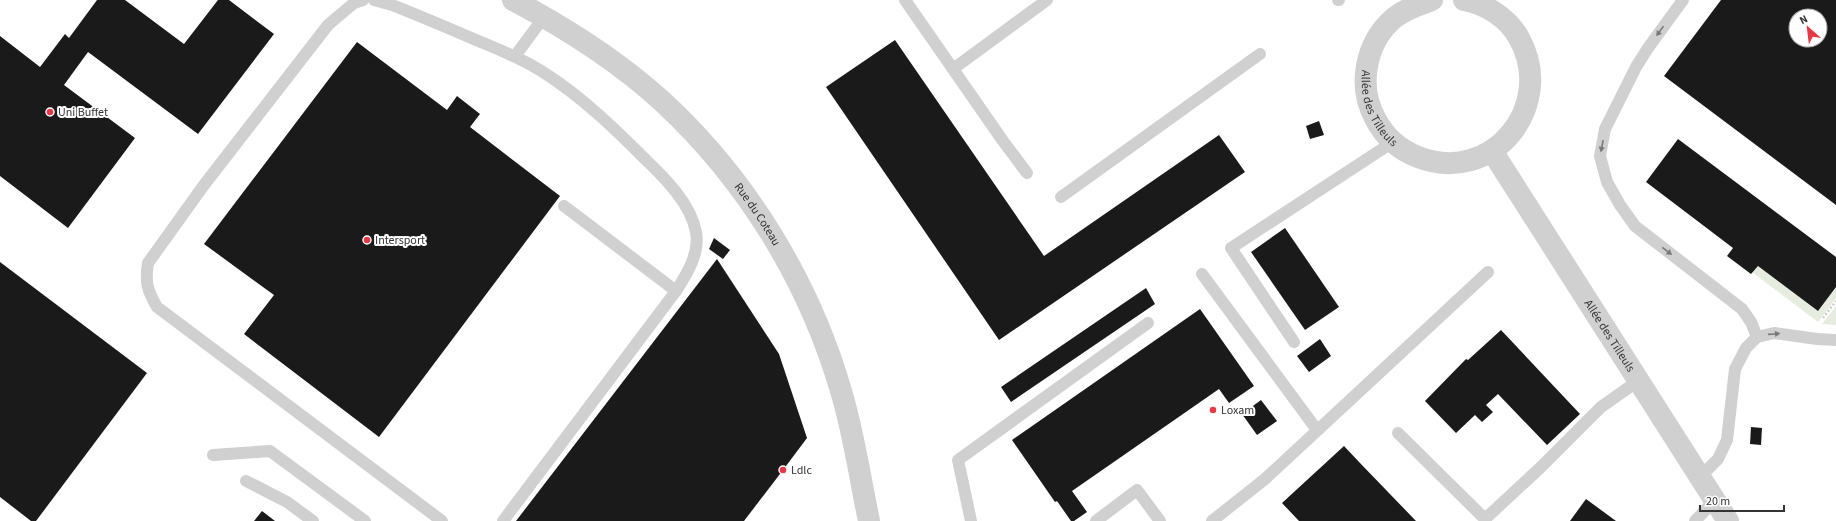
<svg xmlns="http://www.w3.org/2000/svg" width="1836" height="521" viewBox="0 0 1836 521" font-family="'Source Sans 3',sans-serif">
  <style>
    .green { fill: #e6ecdf }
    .building { fill: #1a1a1a; fill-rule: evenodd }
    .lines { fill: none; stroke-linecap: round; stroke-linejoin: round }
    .path { stroke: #cdcdcd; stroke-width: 2.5; stroke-dasharray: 2 2; stroke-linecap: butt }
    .service { stroke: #d0d0d0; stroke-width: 12 }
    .minor { stroke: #d0d0d0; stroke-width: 22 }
    .tertiary { stroke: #d0d0d0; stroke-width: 22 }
    .oneway { fill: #7a7a7a }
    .poi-dot { fill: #e63946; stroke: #fff; stroke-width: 1.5 }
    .labels { text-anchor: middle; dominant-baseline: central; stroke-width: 4; stroke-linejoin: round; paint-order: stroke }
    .street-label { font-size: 12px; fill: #333; stroke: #fff }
    .poi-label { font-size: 12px; fill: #333; stroke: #fff; text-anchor: start }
  </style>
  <rect width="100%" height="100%" fill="#fff"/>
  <g class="green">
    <polygon points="1758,266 1818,311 1836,287 1836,298 1818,322 1752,272"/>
    <polygon points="1836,306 1836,325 1822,324"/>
  </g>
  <g class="building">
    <polygon points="97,0 125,0 184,44 218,0 229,0 274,34 198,134 88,52 64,85 135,138 68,228 0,176 0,36 40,67 65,34 69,38"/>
    <path d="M 1721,0 L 1836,0 L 1836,205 L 1664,76 ZM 1796,16 L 1820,16 L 1820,40 L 1796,40 Z"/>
    <polygon points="895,40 1044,256 1219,135 1245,172 999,340 826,87"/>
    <polygon points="357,42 447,110 457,96 480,114 470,127 560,196 379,437 244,334 274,295 204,244"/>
    <polygon points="1319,121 1324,135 1310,139 1306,126"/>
    <polygon points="1678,139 1836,257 1836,287 1818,311 1758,266 1751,274 1727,256 1733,248 1646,182"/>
    <polygon points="1285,228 1339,307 1305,330 1251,252"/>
    <polygon points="714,238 730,250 723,259 709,249"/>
    <polygon points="717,259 779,354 807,438 783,470 744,521 516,521"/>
    <polygon points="0,262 147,373 36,521 31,521 0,497"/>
    <polygon points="1146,288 1155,304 1011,402 1001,387"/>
    <polygon points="1200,309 1254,386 1229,403 1219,389 1072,491 1087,512 1074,521 1071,521 1057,501 1055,502 1012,440"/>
    <polygon points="1501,330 1580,414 1547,445 1498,394 1486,405 1493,412 1482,422 1475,415 1456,433 1425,401 1466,359 1468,360"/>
    <polygon points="1320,339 1331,356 1309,372 1297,356"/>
    <polygon points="1261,400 1277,421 1257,435 1242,414"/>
    <polygon points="1751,427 1762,428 1761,445 1750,444"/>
    <polygon points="1344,446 1360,463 1416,521 1299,521 1282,503"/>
    <polygon points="1586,499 1616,521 1570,521"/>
    <polygon points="262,511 275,521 254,521"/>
  </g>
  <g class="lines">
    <polyline class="path" points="1823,318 1836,301"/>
    <g class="service">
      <path d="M 363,0 L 354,3 L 328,25 L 204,185 L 148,263 C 145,282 147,290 157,307 L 442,521"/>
      <path d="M 374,0 L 392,5 C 420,16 448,28 476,40 C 500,50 525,60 546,74 C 583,98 614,128 645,159 C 665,178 691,204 696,232 C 700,253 687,274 676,291 L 503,521"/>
      <polyline points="905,0 1003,141 1027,173"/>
      <polyline points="1338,0 1339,0"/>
      <polyline points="1683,0 1648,48 1636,67 1605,129 1600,156 1607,182 1620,205 1635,226 1742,309 1751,322 1757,337 1774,333 1817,339 1836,340"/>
      <polyline points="515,56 544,17"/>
      <polyline points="953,69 1047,0"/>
      <polyline points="1061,197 1260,54"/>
      <polyline points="564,206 676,291"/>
      <polyline points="1202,274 1317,430"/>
      <polyline points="1294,342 1231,248 1393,142"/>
      <polyline points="1398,433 1485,519 1541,467 1601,407 1638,381"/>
      <polyline points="213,455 270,451 365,521"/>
      <polyline points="1700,477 1718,459 1727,440 1735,369 1746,348 1757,337"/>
      <polyline points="246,481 287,502 313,521"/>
      <polyline points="971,521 958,460 1148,323"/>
      <polyline points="1096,521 1137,490 1160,521"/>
      <polyline points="1212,521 1265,479 1488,272"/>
      <polyline points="1695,521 1715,500"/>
    </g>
    <g class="minor">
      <path id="s1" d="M 1432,0 C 1418,5 1405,9 1394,18 C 1365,43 1357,87 1376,120 C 1385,137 1400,150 1418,157 C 1492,186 1557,106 1519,38 C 1508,18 1486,4 1464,0"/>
      <path id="s2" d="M 1492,151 L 1728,521"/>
    </g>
    <path class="tertiary" id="s3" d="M 513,0 C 566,28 618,61 663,102 C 747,180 809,281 841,391 C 854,434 860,478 869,521"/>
  </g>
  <defs><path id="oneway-solid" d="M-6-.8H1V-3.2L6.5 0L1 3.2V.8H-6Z"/></defs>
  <g class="oneway">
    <use href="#oneway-solid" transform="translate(1660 31) rotate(126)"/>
    <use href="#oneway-solid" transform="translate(1602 146) rotate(101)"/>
    <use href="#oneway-solid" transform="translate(1667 251) rotate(38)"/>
    <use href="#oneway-solid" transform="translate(1774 334) rotate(-4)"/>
  </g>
  <g class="poi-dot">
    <circle cx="50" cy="112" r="4"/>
    <circle cx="367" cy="240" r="4"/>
    <circle cx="1213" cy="410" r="4"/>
    <circle cx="783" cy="470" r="4"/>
  </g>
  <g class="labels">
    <g class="street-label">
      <text stroke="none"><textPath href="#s1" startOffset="144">Allée des Tilleuls</textPath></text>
      <text stroke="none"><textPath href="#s3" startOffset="329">Rue du Coteau</textPath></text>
      <text stroke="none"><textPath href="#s2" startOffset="219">Allée des Tilleuls</textPath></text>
    </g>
    <g class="poi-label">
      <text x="58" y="112">Uni Buffet</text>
      <text x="375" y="240">Intersport</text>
      <text x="1221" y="410">Loxam</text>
      <text x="791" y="470">Ldlc</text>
    </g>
  </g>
  <g transform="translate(1808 28) rotate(332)"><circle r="19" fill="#ffffff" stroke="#adadad"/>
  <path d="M0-3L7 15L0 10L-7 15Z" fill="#e63946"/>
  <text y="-6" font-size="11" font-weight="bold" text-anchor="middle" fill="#333333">N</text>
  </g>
  <path d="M1700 505v6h84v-6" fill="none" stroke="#333333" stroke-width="2"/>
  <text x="1706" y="505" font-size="12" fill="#333333" stroke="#ffffff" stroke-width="3" paint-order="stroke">20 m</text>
</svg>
